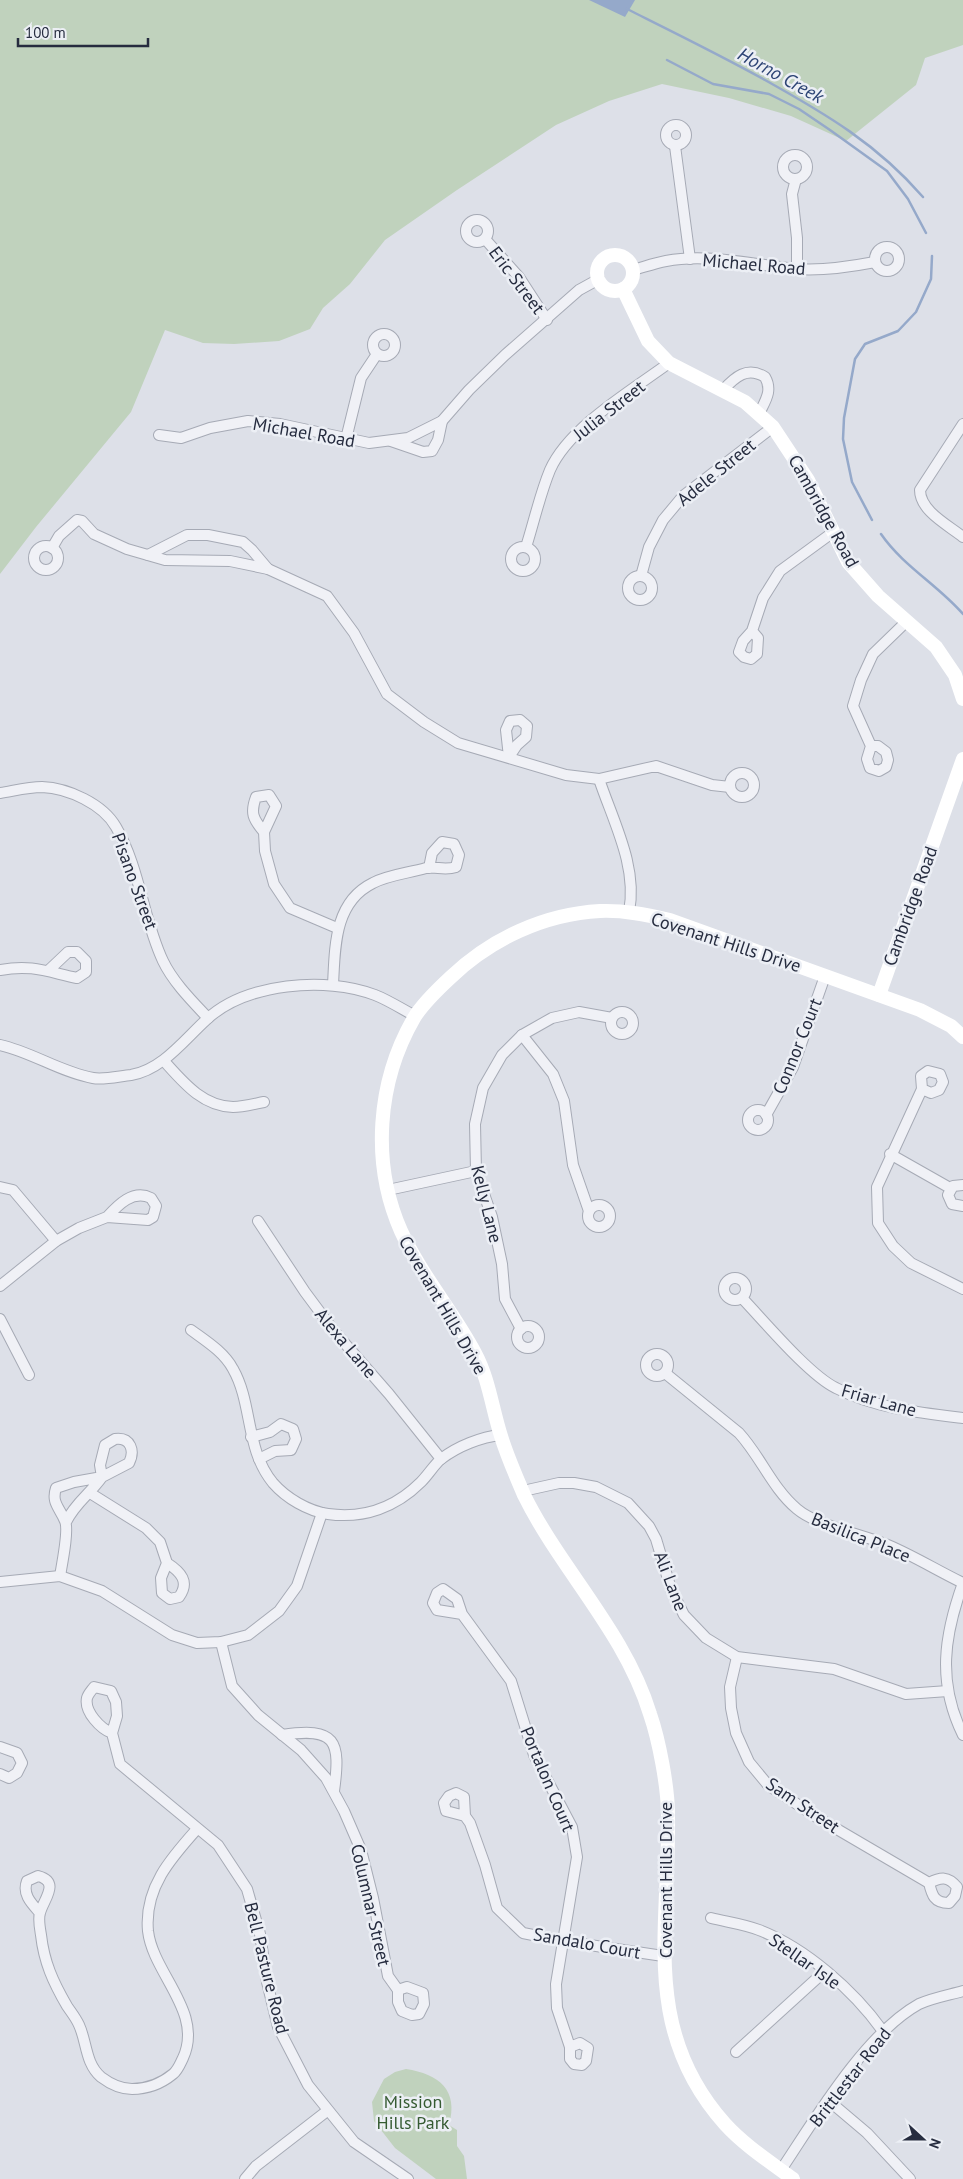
<svg xmlns="http://www.w3.org/2000/svg" width="963" height="2179" viewBox="0 0 963 2179" font-family="'PT Sans',sans-serif">
  <style>
    .green { fill: #c0d2bd }
    .water { fill: #95a9ca }
    .lines { fill: none; stroke-linecap: round; stroke-linejoin: round }
    .stream { stroke: #95a9ca; stroke-width: 2.5 }
    .street-casing { stroke: #a6aab5; stroke-width: 12 }
    .street { stroke: #f0f1f6; stroke-width: 10 }
    .secondary { stroke: #fff; stroke-width: 14 }
    .labels { text-anchor: middle; dominant-baseline: central; stroke-width: 5; stroke-linejoin: round; paint-order: stroke }
    .street-label { font-size: 18px; fill: #262c3f; stroke: #eceff5 }
    .park-label { font-size: 18px; fill: #355b32; stroke: #eceff5 }
    .water-label { font-size: 19px; font-style: italic; fill: #2e4575; stroke: #eceff5 }
  </style>
  <rect width="100%" height="100%" fill="#dde0e8"/>
  <g class="green">
    <polygon points="0,0 963,0 963,45 925,58 916,85 846,141 791,116 729,98 662,84 609,101 556,125 457,190 385,240 350,284 323,308 310,329 279,341 234,344 203,343 165,330 131,412 36,527 0,574"/>
    <path d="M 406,2069 C 439,2074 459,2090 449,2125 L 457,2130 L 457,2146 L 464,2156 L 467,2179 L 436,2179 L 395,2148 L 374,2121 L 372,2102 L 384,2079 L 395,2072 Z"/>
  </g>
  <polygon class="water" points="589,0 635,0 625,17"/>
  <g class="lines">
    <g class="stream">
      <path d="M 627,9 C 673,32 720,55 765,80 C 826,114 877,144 923,197"/>
      <polyline points="667,60 713,84 769,94 799,109 830,130 887,171 908,199 926,233"/>
      <polyline points="872,520 852,482 843,439 844,418 855,359 865,344 898,331 916,312 931,279 932,256"/>
      <path d="M 881,534 C 903,566 938,585 963,614"/>
    </g>
    <g class="street-casing">
      <g id="street">
        <circle cx="676" cy="135" r="10"/>
        <polyline points="675,146 690,259"/>
        <circle cx="795" cy="167" r="12"/>
        <polyline points="796,179 792,194 797,238 797,269"/>
        <circle cx="477" cy="231" r="11"/>
        <polyline points="485,239 519,277 547,320"/>
        <circle cx="887" cy="259" r="12"/>
        <path d="M 633,270 C 644,267 655,263 666,261 C 708,253 754,265 796,269 C 822,271 849,267 875,262"/>
        <circle cx="384" cy="345" r="11"/>
        <path d="M 723,390 C 735,377 747,366 765,377 C 773,391 765,401 759,414"/>
        <path d="M 963,424 L 920,490 C 920,511 948,525 963,537"/>
        <polyline points="159,435 181,438 210,428 248,421 280,424 369,443 408,438 442,421 469,390 505,355 579,290 599,279"/>
        <polyline points="346,439 361,378 377,354"/>
        <polyline points="391,441 423,452 432,451 438,440 442,421"/>
        <circle cx="46" cy="558" r="12"/>
        <path d="M 526,547 C 534,522 540,494 550,470 C 569,427 631,391 669,363"/>
        <circle cx="523" cy="559" r="12"/>
        <polyline points="52,548 59,536 77,520 82,521 94,534 127,549 165,560 230,561 268,569 327,596 354,633 387,694 424,722 458,743 566,775 599,779 656,766 712,785 730,787"/>
        <polyline points="148,555 187,535 208,535 243,542 252,550 268,569"/>
        <polyline points="641,576 649,547 663,520 683,496 773,427"/>
        <circle cx="640" cy="588" r="12"/>
        <polyline points="752,631 758,638 757,654 751,659 744,657 739,652 743,641 752,631 763,598 780,571 832,533"/>
        <polygon points="520,720 527,726 526,737 517,745 509,757 506,730 510,721"/>
        <polyline points="871,746 878,746 886,752 888,760 886,767 879,771 870,768 867,759 871,746 853,706 861,680 873,654 906,622"/>
        <circle cx="742" cy="785" r="12"/>
        <path d="M 599,779 C 613,821 638,867 629,912"/>
        <path d="M 0,793 C 13,791 28,787 42,787 C 68,788 103,804 116,827 C 140,868 143,919 163,961 C 173,982 192,1001 208,1018"/>
        <path d="M 264,832 C 253,819 250,813 256,797 L 269,795 L 276,806 L 264,832 L 265,851 L 274,884 L 290,908 L 337,928"/>
        <path d="M 0,970 C 32,964 48,972 77,978 L 86,972 L 86,961 L 77,952 L 68,952 L 49,970"/>
        <path d="M 333,985 C 335,947 334,902 373,883 C 388,875 409,873 426,868 C 436,866 444,871 456,867 L 459,855 L 454,844 L 442,842 L 432,853 L 429,868"/>
        <circle cx="622" cy="1023" r="11"/>
        <polyline points="522,1035 553,1074 564,1101 573,1165 589,1211"/>
        <path d="M 0,1045 C 32,1052 60,1072 93,1078 C 104,1080 120,1076 131,1075 C 162,1070 184,1040 206,1020 C 245,983 326,976 375,995 C 388,1000 402,1009 415,1016"/>
        <path d="M 164,1061 C 183,1082 202,1106 233,1107 C 243,1107 254,1104 264,1102"/>
        <polyline points="922,1089 931,1093 939,1090 943,1082 940,1074 928,1071 921,1076 922,1089 877,1187 878,1223 893,1246 911,1263 963,1289"/>
        <circle cx="758" cy="1120" r="10"/>
        <polyline points="766,1115 793,1067 825,976"/>
        <polyline points="890,1154 950,1188"/>
        <polyline points="963,1185 953,1186 948,1195 952,1204 963,1206"/>
        <polyline points="0,1187 13,1190 56,1241"/>
        <polyline points="388,1190 476,1171"/>
        <circle cx="599" cy="1216" r="11"/>
        <polyline points="258,1221 305,1292 334,1331 389,1394 441,1459"/>
        <circle cx="735" cy="1289" r="11"/>
        <path d="M 0,1286 L 56,1241 L 79,1228 L 107,1217 L 148,1220 L 153,1217 L 156,1206 L 151,1198 C 133,1189 118,1205 107,1217"/>
        <path d="M 742,1298 C 764,1321 809,1375 836,1388 C 874,1408 921,1413 963,1418"/>
        <polyline points="0,1319 29,1375"/>
        <circle cx="528" cy="1337" r="11"/>
        <polyline points="521,1329 505,1299 502,1264 492,1217 476,1171 475,1124 483,1088 502,1055 522,1035 552,1018 579,1012 612,1018"/>
        <path d="M 191,1330 C 206,1341 224,1352 233,1369 C 253,1404 245,1449 273,1483 C 286,1498 308,1511 328,1514 C 364,1519 396,1507 421,1482 C 428,1475 434,1465 441,1459 C 458,1446 481,1437 501,1435"/>
        <circle cx="657" cy="1365" r="11"/>
        <path d="M 665,1373 L 739,1433 C 761,1457 772,1488 797,1509 C 817,1526 862,1534 888,1545 C 914,1556 938,1571 963,1583"/>
        <polyline points="251,1437 270,1432 281,1424 293,1429 296,1439 291,1450 275,1451 259,1459"/>
        <polyline points="523,1491 559,1483 574,1483 596,1487 628,1503 649,1526 656,1539 671,1589 684,1615 706,1638 737,1657 834,1669 906,1694 948,1691"/>
        <path d="M 90,1493 L 146,1528 L 160,1542 L 167,1563 L 161,1578 L 162,1593 L 170,1599 L 179,1597 C 190,1582 181,1572 167,1563"/>
        <path d="M 60,1576 C 62,1564 69,1530 65,1521 C 60,1508 51,1503 56,1488 L 74,1482 L 102,1477 L 129,1463 C 135,1451 131,1437 115,1439 L 105,1445 L 100,1465 L 102,1477 C 90,1494 75,1503 66,1522"/>
        <polyline points="0,1582 60,1576 102,1591 172,1635 197,1643 221,1642 248,1635 279,1611 297,1586 322,1513"/>
        <path d="M 963,1583 C 944,1636 937,1682 963,1735"/>
        <polyline points="462,1614 437,1610 433,1603 437,1593 443,1589 457,1599 462,1614 511,1681 534,1755 572,1827 577,1857 556,1984 557,2008 570,2047 570,2059 574,2064 582,2065 586,2061 588,2048 580,2043 570,2047"/>
        <polyline points="221,1642 232,1686 258,1715 301,1750 326,1778 344,1811 361,1850 373,1898 388,1976 398,1990 398,2002 402,2011 412,2015 419,2014 424,2004 423,1993 407,1987 398,1990"/>
        <path d="M 737,1657 L 730,1687 L 731,1708 L 736,1733 L 749,1762 L 768,1785 L 818,1818 L 929,1883 C 932,1895 934,1903 949,1903 L 955,1896 L 957,1887 C 948,1876 941,1877 929,1883"/>
        <path d="M 112,1733 C 101,1729 84,1712 87,1698 C 88,1694 92,1690 94,1687 L 111,1691 L 116,1702 L 117,1716 L 112,1733 L 120,1764 L 218,1845 L 247,1889 L 260,1934 L 267,1982 L 278,2027 L 308,2085 L 354,2142 L 408,2179"/>
        <path d="M 282,1735 C 336,1727 341,1740 334,1791"/>
        <polyline points="0,1747 17,1753 22,1763 17,1773 9,1778 0,1774"/>
        <polyline points="465,1816 446,1811 444,1803 449,1796 456,1793 464,1797 465,1816 470,1823 485,1865 497,1908 523,1933 563,1941 663,1956"/>
        <path d="M 40,1913 C 31,1903 22,1894 27,1881 L 38,1876 C 61,1882 43,1900 40,1913 C 38,1919 40,1929 41,1935 C 44,1962 53,1982 67,2006 C 71,2012 76,2018 79,2025 C 87,2042 85,2063 101,2077 C 109,2083 121,2089 132,2089 C 148,2089 162,2083 173,2074 C 178,2070 180,2064 183,2058 C 204,2012 153,1974 148,1931 C 144,1888 171,1858 197,1829"/>
        <path d="M 711,1918 C 727,1922 744,1924 759,1930 C 806,1948 854,1991 882,2030"/>
        <polyline points="736,2052 825,1971"/>
        <polyline points="828,2100 867,2133 910,2179"/>
        <path d="M 781,2170 C 815,2119 865,2034 919,2004 C 932,1998 949,1995 963,1991"/>
        <polyline points="245,2179 256,2166 327,2111"/>
      </g>
    </g>
    <use href="#street" class="street"/>
    <g class="secondary">
      <circle cx="615" cy="273" r="18"/>
      <polyline points="623,289 648,341 669,363 745,402 773,427 808,480 848,562 878,596 936,647 955,675 963,699"/>
      <polyline points="879,995 963,759"/>
      <path d="M 793,2179 C 770,2162 744,2145 725,2124 C 640,2029 670,1928 668,1815 C 668,1787 659,1740 650,1714 C 625,1632 561,1570 524,1495 C 516,1476 507,1456 501,1436 C 492,1408 489,1379 475,1353 C 453,1311 421,1275 401,1231 C 371,1163 377,1082 414,1018 C 423,1003 438,989 451,977 C 491,939 544,914 600,911 C 624,910 647,915 670,920 L 920,1010 L 951,1026 L 963,1037"/>
    </g>
  </g>
  <g class="labels">
    <g class="street-label">
      <text transform="translate(754 264) rotate(5)">Michael Road</text>
      <text transform="translate(517 280) rotate(53)">Eric Street</text>
      <text transform="translate(609 410) rotate(-38)">Julia Street</text>
      <text transform="translate(304 432) rotate(10)">Michael Road</text>
      <text transform="translate(716 472) rotate(-39)">Adele Street</text>
      <text transform="translate(824 511) rotate(61)">Cambridge Road</text>
      <text transform="translate(135 881) rotate(70)">Pisano Street</text>
      <text transform="translate(910 906) rotate(-70)">Cambridge Road</text>
      <text transform="translate(726 942) rotate(18)">Covenant Hills Drive</text>
      <text transform="translate(797 1046) rotate(-68)">Connor Court</text>
      <text transform="translate(487 1204) rotate(76)">Kelly Lane</text>
      <text transform="translate(443 1305) rotate(60)">Covenant Hills Drive</text>
      <text transform="translate(346 1343) rotate(50)">Alexa Lane</text>
      <text transform="translate(879 1400) rotate(16)">Friar Lane</text>
      <text transform="translate(861 1537) rotate(22)">Basilica Place</text>
      <text transform="translate(671 1581) rotate(69)">Ali Lane</text>
      <text transform="translate(548 1779) rotate(67)">Portalon Court</text>
      <text transform="translate(803 1805) rotate(34)">Sam Street</text>
      <text transform="translate(665 1880) rotate(-90)">Covenant Hills Drive</text>
      <text transform="translate(371 1905) rotate(77)">Columnar Street</text>
      <text transform="translate(587 1943) rotate(10)">Sandalo Court</text>
      <text transform="translate(805 1961) rotate(35)">Stellar Isle</text>
      <text transform="translate(267 1968) rotate(76)">Bell Pasture Road</text>
      <text transform="translate(850 2077) rotate(-52)">Brittlestar Road</text>
    </g>
    <g class="park-label">
      <text x="413" y="2101">Mission<tspan x="413" dy="21">Hills Park</tspan></text>
    </g>
    <g class="water-label">
      <text transform="translate(781 75) rotate(29)">Horno Creek</text>
    </g>
  </g>
  <g transform="translate(923 2139) rotate(111)" stroke="#eceff5" stroke-width="4" paint-order="stroke">
  <path d="M0-4L9 19L0 12L-9 19Z" fill="#262c3f"/>
  <text y="-8" font-size="14" font-weight="bold" text-anchor="middle" fill="#262c3f">N</text>
  </g>
  <path d="M18 38v8h130v-8" fill="none" stroke="#262c3f" stroke-width="2.5"/>
  <text x="25" y="38" font-size="15" fill="#262c3f" stroke="#eceff5" stroke-width="4" paint-order="stroke">100 m</text>
</svg>
